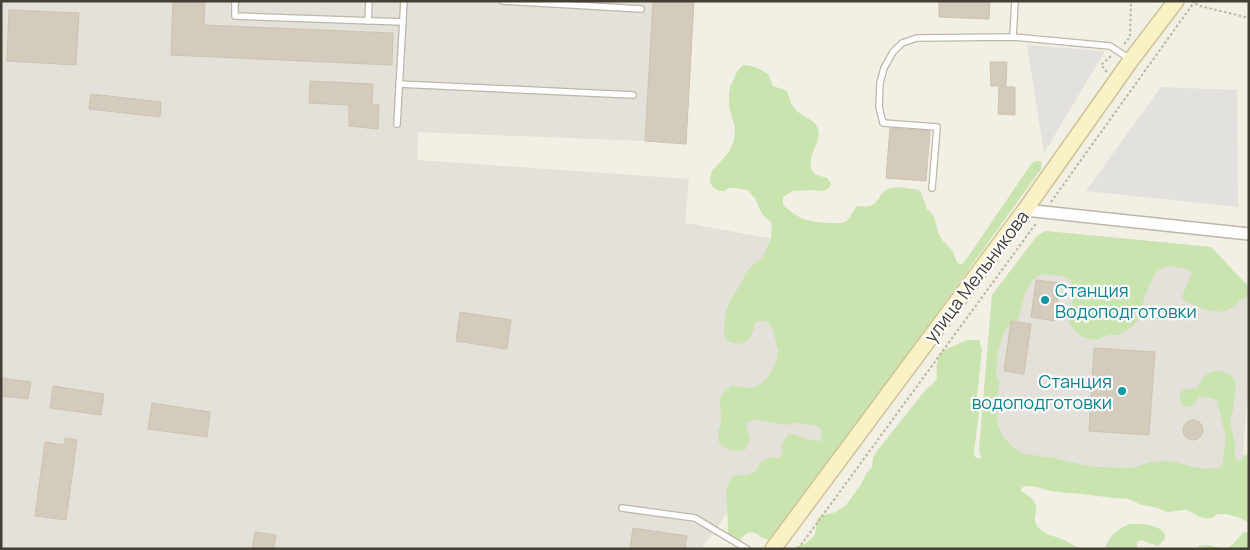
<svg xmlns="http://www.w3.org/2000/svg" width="1250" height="550" viewBox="0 0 1250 550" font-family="Manrope,sans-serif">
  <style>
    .industrial { fill: #e4e0da }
    .green { fill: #cae4b0 }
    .parking { fill: #e3e1dd }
    .building { fill: #d3cbbc; stroke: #cdc3af }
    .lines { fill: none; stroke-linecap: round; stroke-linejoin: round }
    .lane-casing { stroke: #bdb7a9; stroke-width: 8 }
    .street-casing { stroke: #bdb7a9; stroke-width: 14 }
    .secondary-casing { stroke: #cfc397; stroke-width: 18 }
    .path { stroke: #beb39b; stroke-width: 2; stroke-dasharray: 2.5 2.5; stroke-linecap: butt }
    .lane { stroke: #fff; stroke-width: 5.5 }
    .street { stroke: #fff; stroke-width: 11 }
    .secondary { stroke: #fbf1c6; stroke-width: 15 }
    .culture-dot { fill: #0f9aa8; stroke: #fff; stroke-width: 2 }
    .labels { text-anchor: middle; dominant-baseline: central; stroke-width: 4.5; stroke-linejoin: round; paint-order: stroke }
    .street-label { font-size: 18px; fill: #443f35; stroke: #fff }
    .culture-label { font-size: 18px; fill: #0d838f; stroke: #fff; text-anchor: start }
  </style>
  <rect width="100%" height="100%" fill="#f2efe5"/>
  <g class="industrial">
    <polygon points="1,1 653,1 645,141 418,132 417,160 689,179 685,223 953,271 796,492 746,487 701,549 1,549"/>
    <polygon points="1046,231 1211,247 1249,287 1249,370 1241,483 1036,466 979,451 992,295 1037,236"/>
  </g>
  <g class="green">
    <path d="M 743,65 C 752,65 760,69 768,74 L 773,86 L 787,91 C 789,97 790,103 795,109 C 801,117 815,118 818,129 C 822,142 808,153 811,167 C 811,169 813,171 814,174 L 827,178 L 831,183 L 829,188 L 823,191 L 812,190 L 793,191 L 783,197 L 783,204 C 787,210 795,214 801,218 C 808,222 838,225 845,222 C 850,219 853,211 857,206 C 860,206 865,207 869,206 C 878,205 879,194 886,190 C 896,185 909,189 919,190 L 921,193 L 927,209 L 934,216 L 939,235 L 943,241 L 952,250 L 957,262 L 959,264 L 962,264 L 968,257 L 1031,164 C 1034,161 1038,160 1042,162 L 1041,169 L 806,495 L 771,540 C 761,541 757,529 748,533 C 745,534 742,538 739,540 L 734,539 L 728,533 L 727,501 C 724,492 728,482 734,475 C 739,475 746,476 750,474 C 763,470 754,456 779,458 L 783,454 C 779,446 783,440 789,434 C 800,435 809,441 820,441 L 822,436 L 822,430 L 818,426 L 814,425 L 796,423 L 785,425 L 756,419 L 750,421 L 746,425 L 750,439 L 745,450 C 733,452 717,450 718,435 C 718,430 721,425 721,420 C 721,400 715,399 732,385 C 741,387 751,390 759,385 C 769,380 779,360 778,349 C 777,346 776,344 776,341 C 773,330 771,315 755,323 C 752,334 752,338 742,344 L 730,342 L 726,339 L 724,334 L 724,328 L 726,312 L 730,301 L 743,280 L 744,275 L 753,265 L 763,257 L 771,238 L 772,228 L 771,222 L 762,214 L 755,198 L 747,190 L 735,188 L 729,188 L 724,191 L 719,191 L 714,188 L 710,183 L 710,177 L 712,171 L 729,152 L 734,140 L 735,128 L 729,106 L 729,94 L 730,87 L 738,70 Z"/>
    <path d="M 1046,231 L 1211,247 L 1249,287 L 1249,296 L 1239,301 L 1234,307 L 1221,312 L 1207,310 L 1198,307 L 1185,301 L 1182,297 L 1191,274 L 1189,270 L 1184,268 L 1168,266 L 1158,270 L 1151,281 L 1144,299 L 1139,319 L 1134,325 L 1118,335 L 1109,335 L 1096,340 L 1091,339 L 1082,337 L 1070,325 L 1069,320 C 1070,311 1077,285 1068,278 C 1063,274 1047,275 1041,274 C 1022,285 1024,304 1017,322 L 1009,325 L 1004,332 L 998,351 L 996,372 L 999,383 L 997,422 L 1003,437 L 1014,448 L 1025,454 L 1054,458 L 1083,465 L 1098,467 L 1131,468 L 1151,462 L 1168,461 L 1175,462 L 1188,466 L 1205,469 L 1218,468 L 1222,466 L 1226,438 L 1217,400 L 1212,398 L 1199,397 C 1195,403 1193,407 1184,407 L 1180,402 L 1180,393 L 1183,390 L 1197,388 C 1200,384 1202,378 1206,375 C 1216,367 1232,371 1236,383 L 1233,411 L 1230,421 L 1235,445 L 1235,457 L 1236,460 L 1239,462 L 1244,455 L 1249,456 L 1249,523 L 1240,518 L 1227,514 L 1218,514 L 1211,518 L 1205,518 L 1200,517 L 1187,510 L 1183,510 L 1168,512 L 1155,507 L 1141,505 L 1129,499 L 1115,498 L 1073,493 L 1065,493 L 1046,490 L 1037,487 L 1028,486 L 1023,487 L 1020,490 C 1024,494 1029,495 1033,500 C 1041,510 1031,517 1037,526 C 1043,535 1057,536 1066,541 C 1070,543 1075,546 1080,549 L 794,549 L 797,546 L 805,544 L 812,538 L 815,534 L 817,520 L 820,516 L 836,512 L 846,505 L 860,486 L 866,474 L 872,467 L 873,458 L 877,451 L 927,388 L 932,385 L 937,378 C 936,368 936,359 942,351 L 967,340 L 979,340 L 982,349 L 977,397 L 978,409 L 979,412 L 974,452 L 974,456 L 977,458 L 981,458 L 979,451 L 992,295 L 1037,236 Z"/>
    <path d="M 1130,524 C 1142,524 1158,524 1165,534 L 1165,539 L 1158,546 L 1141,540 L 1137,542 L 1137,545 L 1138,549 L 1105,549 C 1108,537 1119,527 1130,524 Z"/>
    <polygon points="1244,532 1249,533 1249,549 1198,549 1199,546 1207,545 1226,549 1232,545"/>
  </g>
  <g class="parking">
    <polygon points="1027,45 1105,51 1044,153"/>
    <polygon points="1161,87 1237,90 1238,207 1086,191"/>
  </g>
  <g class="building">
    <polygon points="173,1 205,1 204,25 393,33 392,65 171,55"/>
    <polygon points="653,1 694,1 686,144 645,141"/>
    <polygon points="939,1 990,1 989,19 939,17"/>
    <polygon points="9,10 79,13 76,65 7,61"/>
    <polygon points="990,62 1007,62 1006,86 991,86"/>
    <polygon points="310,81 373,84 372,104 379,105 378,129 349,126 349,105 309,103"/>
    <polygon points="999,87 1015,87 1015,115 998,114"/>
    <polygon points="91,94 161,102 160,117 89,109"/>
    <polygon points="890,128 930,131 926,181 886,178"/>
    <polygon points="1036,280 1060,283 1054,321 1031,317"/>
    <polygon points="460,312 511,320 507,349 456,341"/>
    <polygon points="1011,321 1031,324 1024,374 1004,371"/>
    <polygon points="1094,348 1155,352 1149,435 1089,431"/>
    <polygon points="1,378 31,382 28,399 1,396"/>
    <polygon points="53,386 104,394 101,415 50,408"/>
    <polygon points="152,403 210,412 207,437 148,429"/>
    <circle cx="1193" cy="430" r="10"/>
    <polygon points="65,438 77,440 66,520 35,516 45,442 64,445"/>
    <polygon points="633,528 687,536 685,549 630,549"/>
    <polygon points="255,532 276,535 274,549 252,549"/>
  </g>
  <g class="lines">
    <g class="lane-casing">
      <g id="lane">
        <polyline points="235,1 235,16 403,22"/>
        <polyline points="503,1 641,9"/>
        <polyline points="368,21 369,1"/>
        <polyline points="1013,37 1015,1"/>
        <polyline points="399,84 633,95"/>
        <polyline points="397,124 404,1"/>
        <polyline points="932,188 937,127 883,123 879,107 880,83 884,68 893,52 902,43 917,38 1013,37 1110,46 1130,59"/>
        <polyline points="622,508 695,518 747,549"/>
      </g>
    </g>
    <g class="street-casing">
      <polyline id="street" points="1025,210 1249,234"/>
    </g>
    <g class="secondary-casing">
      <polyline id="secondary" points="773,549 1025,210 1131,60 1176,1"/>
    </g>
    <g class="path">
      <polyline points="1191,1 1200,6 1249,18"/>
      <polyline points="1124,44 1130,37 1131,1"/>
      <polyline points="1107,72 1101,65 1111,56"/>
      <polyline points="1051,202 1195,1"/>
      <polyline points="798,549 1037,222"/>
    </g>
    <use href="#lane" class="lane"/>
    <use href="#street" class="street"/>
    <use href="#secondary" class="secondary"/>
  </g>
  <g class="culture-dot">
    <circle cx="1045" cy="300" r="5"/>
    <circle cx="1122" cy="391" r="5"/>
  </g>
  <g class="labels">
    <g class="street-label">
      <text transform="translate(976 276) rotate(-53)">улица Мельникова</text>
    </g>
    <g class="culture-label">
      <text x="1055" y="290">Станция<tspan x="1055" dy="21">Водоподготовки</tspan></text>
      <text x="1112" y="381" text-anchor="end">Станция<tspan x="1112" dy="21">водоподготовки</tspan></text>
    </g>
  </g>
  <rect width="1250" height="550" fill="none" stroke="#443f35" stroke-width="5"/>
</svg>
